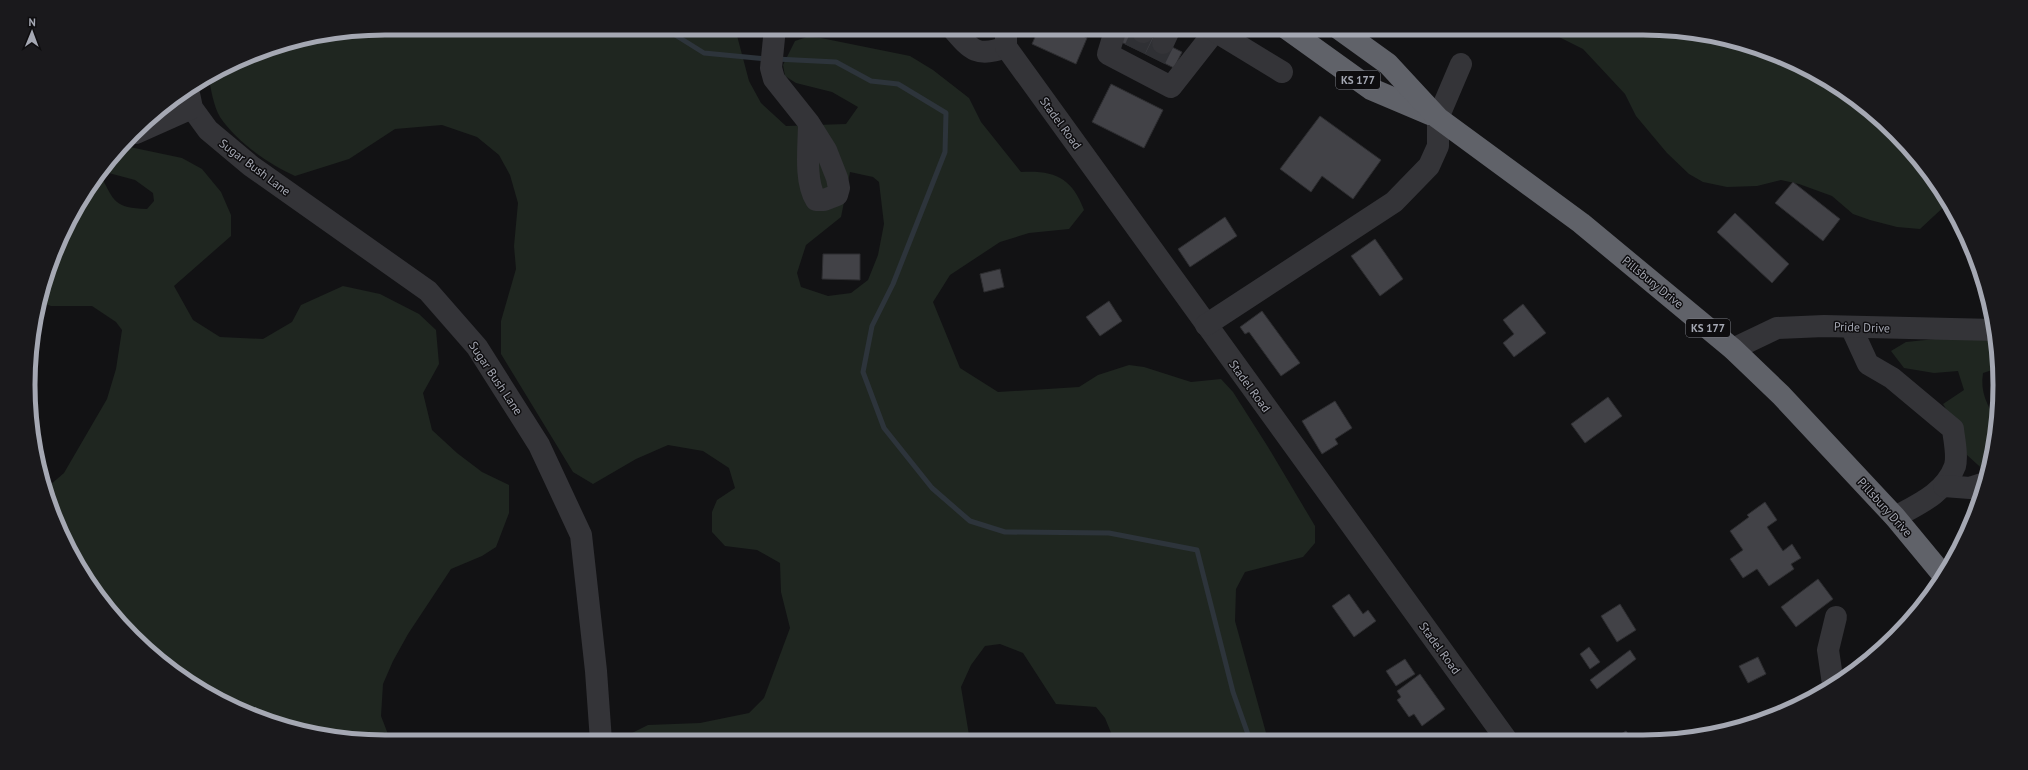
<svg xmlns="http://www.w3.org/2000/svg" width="2028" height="770" viewBox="0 0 2028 770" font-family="'PT Sans',sans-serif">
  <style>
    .green { fill: #1f2620; fill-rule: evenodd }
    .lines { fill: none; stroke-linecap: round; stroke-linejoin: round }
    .stream { stroke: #2d343b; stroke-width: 5 }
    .building { fill: #424247; stroke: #2d2d30 }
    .minor-tunnel { stroke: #2f3034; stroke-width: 22; stroke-dasharray: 22 11; stroke-linecap: butt }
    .minor { stroke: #343438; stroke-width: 22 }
    .highway { stroke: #606269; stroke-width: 22 }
    .labels { text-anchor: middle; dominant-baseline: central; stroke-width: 3; stroke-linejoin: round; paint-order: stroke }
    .shield { fill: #0e0d0f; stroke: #787a82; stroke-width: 1 }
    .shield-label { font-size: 11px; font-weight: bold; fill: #a5a8b3 }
    .street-label { font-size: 12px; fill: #a5a8b3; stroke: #0e0d0f }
    .rim { fill: none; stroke: #a5a8b3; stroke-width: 5 }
  </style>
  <rect width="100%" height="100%" fill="#121214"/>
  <g class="green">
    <path d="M 385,28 L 735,28 L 749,81 L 761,103 L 786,126 L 846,124 L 858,107 L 832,92 L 796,83 L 785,76 L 783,65 L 795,41 L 807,37 L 821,38 L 910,56 L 933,70 L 969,98 L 981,122 L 1021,172 C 1055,170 1072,178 1084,210 L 1069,229 L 1029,233 L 1000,242 L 950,275 L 933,302 L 960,368 L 998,392 L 1079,387 L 1098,375 L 1129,365 L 1144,367 L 1191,382 L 1221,379 L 1233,392 L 1268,447 L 1315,526 L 1315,543 L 1303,557 L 1245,572 L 1236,589 L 1235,621 L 1268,740 L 1114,740 L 1105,718 L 1096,707 L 1056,704 L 1023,653 L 1000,644 L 985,646 L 971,665 L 961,687 L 970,741 L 622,741 L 626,736 L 648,725 L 700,723 L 749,713 L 764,698 L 790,628 L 781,592 L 780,563 L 757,550 L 725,546 L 712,532 L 712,512 L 717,500 L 735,488 L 729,468 L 703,451 L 668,445 L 636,459 L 593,484 L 573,472 L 501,354 L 501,321 L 516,269 L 514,246 L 518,203 L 510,175 L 499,155 L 477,137 L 442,125 L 395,129 L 349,159 L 295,176 C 268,164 237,142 220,117 C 213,105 211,88 208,75 L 270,47 ZM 850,172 L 873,177 L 879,182 L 884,224 L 878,255 L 868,280 L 851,293 L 828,296 L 801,287 L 797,273 L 806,245 L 841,217 Z"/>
    <polygon points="1552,28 1643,28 1736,40 1801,65 1861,102 1912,150 1949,202 1920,229 1897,227 1870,220 1853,214 1832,196 1799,184 1781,180 1757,186 1727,187 1703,182 1689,174 1667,153 1636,116 1625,94 1583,49 1559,37"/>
    <path d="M 125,146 L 182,158 L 202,169 L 221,192 L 231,215 L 231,236 L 174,286 L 193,320 L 220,337 L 263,339 L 292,322 L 301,305 L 343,286 L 380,294 L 419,314 L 436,330 L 439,364 L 423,393 L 432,430 L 457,453 L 482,472 L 509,485 L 509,513 L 496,547 L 482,556 L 451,569 L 408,634 L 393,661 L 383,684 L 381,716 L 391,742 L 292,730 L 227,705 L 168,668 L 88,583 L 55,521 L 46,492 L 50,485 L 64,473 L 107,399 L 116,369 L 122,330 L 116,322 L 92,306 L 51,306 L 40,302 L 47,270 L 76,207 L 101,176 C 114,201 114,208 147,209 L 154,201 L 153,193 L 135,180 L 105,172 Z"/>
    <path d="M 1935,339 L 1997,339 L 1998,368 L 1983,373 C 1980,392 1987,405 1997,421 L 1988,474 L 1967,455 L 1954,421 L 1943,404 L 1964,390 L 1958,371 L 1934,373 L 1904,368 L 1891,351 L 1906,342 Z"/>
  </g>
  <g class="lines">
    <g class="stream">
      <polyline points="664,28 704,53 766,59"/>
      <polyline points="776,59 836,62 871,81 898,84 946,113 945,152 893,284 872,326 863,372 884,428 932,488 970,521 1005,532 1109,533 1197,550 1233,692 1250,740"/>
    </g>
  </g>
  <g class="building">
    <polygon points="1039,28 1067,28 1087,38 1076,64 1032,44"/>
    <polygon points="1126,28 1134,28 1182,52 1174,68 1119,41"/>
    <polygon points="1111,84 1163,110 1144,148 1092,122"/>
    <polygon points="1320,116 1381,160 1353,199 1322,176 1311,192 1280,169"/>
    <polygon points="1793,182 1840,219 1823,241 1775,203"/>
    <polygon points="1735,213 1789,264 1772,283 1717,232"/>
    <polygon points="1225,217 1237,236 1190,267 1178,249"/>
    <polygon points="1375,239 1403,279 1380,296 1351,256"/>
    <polygon points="823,254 860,254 860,280 822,279"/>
    <polygon points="1000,269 1004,287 984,292 980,274"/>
    <polygon points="1109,301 1122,321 1100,336 1086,317"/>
    <polygon points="1523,304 1546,333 1514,357 1503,343 1514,334 1503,320"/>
    <polygon points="1262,311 1300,363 1281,376 1249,332 1245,334 1240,327"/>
    <polygon points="1608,397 1622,416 1585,443 1571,424"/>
    <polygon points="1335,401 1352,428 1335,439 1338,444 1322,454 1302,421"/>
    <polygon points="1765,502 1777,520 1767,527 1783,551 1792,544 1801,558 1791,564 1794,569 1769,586 1757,569 1743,578 1730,559 1743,550 1730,531 1749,517 1747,515"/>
    <polygon points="1818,579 1833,599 1796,627 1781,607"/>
    <polygon points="1349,594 1363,614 1368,610 1376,621 1354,637 1332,606"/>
    <polygon points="1620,604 1636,630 1617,642 1601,616"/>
    <polygon points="1589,647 1600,662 1590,669 1580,654"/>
    <polygon points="1630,650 1636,659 1597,689 1590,680"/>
    <polygon points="1758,657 1766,674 1748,683 1739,666"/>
    <polygon points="1405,659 1415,674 1396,686 1386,671"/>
    <polygon points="1420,674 1445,709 1422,726 1414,714 1409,717 1397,700 1401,697 1397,691"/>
    <polygon points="1626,731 1632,739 1613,739"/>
  </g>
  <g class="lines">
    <g class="minor-tunnel">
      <polyline points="1135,49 1143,32"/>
      <polyline points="1155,59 1163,43"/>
    </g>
    <g class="minor">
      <path d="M 775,28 L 771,68 L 774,79 L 809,123 L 826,150 L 837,178 L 839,188 L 837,195 L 824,200 L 816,200 C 804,181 809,145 809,123"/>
      <path d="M 952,28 C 971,50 977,58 1006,47"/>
      <polyline points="1006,28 1006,47 1506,739"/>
      <polyline points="1116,28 1108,54 1171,87 1215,31"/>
      <polyline points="1210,28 1282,72"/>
      <polyline points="1143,32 1145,28"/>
      <polyline points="1163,43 1170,28"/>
      <polyline points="188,89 192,108 208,130 251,166 428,291 477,347 539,445 581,535 596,671 601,741"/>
      <polyline points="136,133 192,108"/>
      <polyline points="1206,325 1394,202 1429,166 1438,146 1438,118 1461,64"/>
      <path d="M 1851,327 L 1868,364 L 1892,378 L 1953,429 C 1954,440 1958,455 1955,466 C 1945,493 1919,504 1895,517"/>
      <polyline points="1733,349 1777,328 1824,326 1995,330"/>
      <polyline points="1944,486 1970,488 1985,483"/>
      <polyline points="1833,684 1828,650 1836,617"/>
    </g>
    <g class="highway">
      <polyline points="1286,28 1371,89 1430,114"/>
      <polyline points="1338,28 1388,64 1438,118 1581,223 1733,349 1781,395 1895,517 1943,575"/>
    </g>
  </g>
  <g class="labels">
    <g class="shield">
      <rect x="1336" y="71" width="44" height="18" rx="3"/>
      <rect x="1686" y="319" width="44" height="18" rx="3"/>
    </g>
    <g class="shield-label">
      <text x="1358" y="80">KS 177</text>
      <text x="1708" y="328">KS 177</text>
    </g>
    <g class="street-label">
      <text transform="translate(1061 123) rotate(54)">Stadel Road</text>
      <text transform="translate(255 167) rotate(37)">Sugar Bush Lane</text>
      <text transform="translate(1653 282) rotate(39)">Pillsbury Drive</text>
      <text transform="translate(1862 327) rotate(2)">Pride Drive</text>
      <text transform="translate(496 378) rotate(56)">Sugar Bush Lane</text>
      <text transform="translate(1250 386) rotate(54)">Stadel Road</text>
      <text transform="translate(1885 507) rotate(48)">Pillsbury Drive</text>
      <text transform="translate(1440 648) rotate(54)">Stadel Road</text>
    </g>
  </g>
  <path d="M0 0H2028V770H0ZM385 35H1643A350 350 0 0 1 1993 385V385A350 350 0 0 1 1643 735H385A350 350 0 0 1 35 385V385A350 350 0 0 1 385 35Z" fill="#1a191c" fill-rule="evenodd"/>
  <path class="rim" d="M385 35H1643A350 350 0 0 1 1993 385V385A350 350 0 0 1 1643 735H385A350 350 0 0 1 35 385V385A350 350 0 0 1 385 35Z"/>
  <g transform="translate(32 32) rotate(1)" stroke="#0e0d0f" stroke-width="3" paint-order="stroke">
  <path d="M0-3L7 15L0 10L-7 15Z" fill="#a5a8b3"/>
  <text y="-6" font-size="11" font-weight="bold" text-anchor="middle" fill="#a5a8b3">N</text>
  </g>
</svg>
